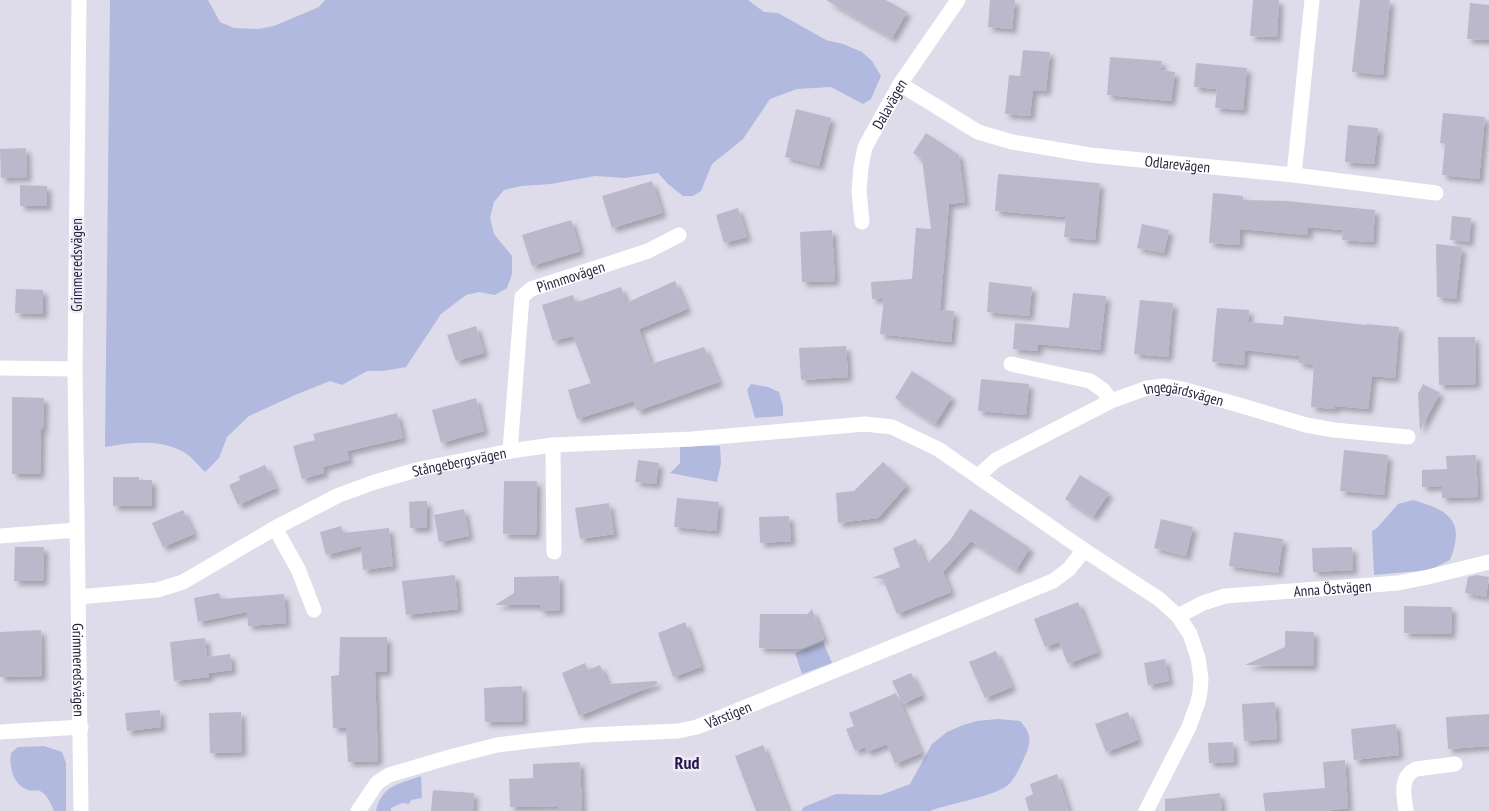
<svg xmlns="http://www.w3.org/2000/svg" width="1489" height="811" viewBox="0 0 1489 811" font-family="'PT Sans Narrow',sans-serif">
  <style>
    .green { fill: #b2b9de }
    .building { fill: #bbb8cb; filter: url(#shadow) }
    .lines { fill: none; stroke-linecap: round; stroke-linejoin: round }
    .minor { stroke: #fff; stroke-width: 15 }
    .labels { text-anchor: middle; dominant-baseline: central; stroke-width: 5; stroke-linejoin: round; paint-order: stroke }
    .street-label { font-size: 15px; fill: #261d3b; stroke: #edecf7 }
    .quarter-label { font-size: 18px; font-weight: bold; fill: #29174e; stroke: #edecf7 }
  </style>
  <defs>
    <filter id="shadow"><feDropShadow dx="4.5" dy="4.5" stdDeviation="2.5" flood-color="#0004"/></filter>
  </defs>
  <rect width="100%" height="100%" fill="#dedcea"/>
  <g class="green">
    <path d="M 110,0 L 208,0 L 220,22 L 234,28 L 258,29 L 274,26 L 319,7 L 325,0 L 748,0 L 764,12 L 778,13 L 826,40 L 843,44 L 862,52 L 872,61 L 881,76 L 871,99 L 863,104 L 831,87 L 797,89 L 770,99 L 743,139 L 712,164 L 701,191 L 693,196 L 683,196 L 668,184 L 658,173 L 625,178 L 595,176 L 551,184 L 521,186 L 504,190 L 494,202 L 490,218 L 494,234 L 512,256 L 512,274 L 507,288 L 495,295 L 479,292 L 466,295 L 441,314 L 406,367 L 383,371 L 367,371 L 342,385 L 330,381 L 295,395 L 249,416 L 227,437 L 219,458 L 205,472 C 199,466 192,457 185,453 C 160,438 131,443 105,447 Z"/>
    <polygon points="751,384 768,387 779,392 783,406 783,416 755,418 747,390"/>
    <polygon points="696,446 720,446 721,463 717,482 670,473 680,463 680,447"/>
    <path d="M 1413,500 C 1448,510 1466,520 1450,560 L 1430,570 L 1374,575 L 1372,531 L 1377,528 L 1398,504 Z"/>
    <polygon points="823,642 832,663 802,674 795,653"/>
    <path d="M 998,719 L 1020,721 C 1031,733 1032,741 1025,756 C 1021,765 1017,775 1010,783 C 997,797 949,803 930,811 L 801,811 L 804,807 L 836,794 L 881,795 L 910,784 L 932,744 L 947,732 L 963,725 L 977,721 Z"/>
    <path d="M 44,746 L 62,752 L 66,763 L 66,811 L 54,811 C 51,804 48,795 40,791 C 37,790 32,791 28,790 C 13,785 9,767 11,753 L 18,747 Z"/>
    <path d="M 421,776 L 422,798 L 411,800 L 409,804 L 402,803 L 391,808 L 391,811 L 376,811 C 382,785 399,784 421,776 Z"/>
  </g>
  <g class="building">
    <polygon points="826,0 886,0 907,12 892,38"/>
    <polygon points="990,0 1015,0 1012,29 988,27"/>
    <polygon points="1253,0 1279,0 1277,37 1250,36"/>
    <polygon points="1360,0 1390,0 1383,75 1352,72"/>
    <polygon points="1470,3 1489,5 1489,40 1467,39"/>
    <polygon points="1023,50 1050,52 1046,91 1033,90 1030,116 1005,114 1009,75 1020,76"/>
    <polygon points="1110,57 1162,61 1161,70 1175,72 1171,101 1107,95"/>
    <polygon points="1196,63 1247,68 1243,110 1215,108 1217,89 1194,87"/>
    <polygon points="796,109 831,118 819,166 785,157"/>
    <polygon points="1443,113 1485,117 1479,179 1442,175 1445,144 1440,143"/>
    <polygon points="1348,125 1378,128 1374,164 1345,162"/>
    <polygon points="926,133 959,155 965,202 949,204 940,310 954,311 951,342 880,334 884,298 872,299 871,282 912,279 916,228 931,229 922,159 913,153"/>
    <polygon points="26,148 27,177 1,178 0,149"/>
    <polygon points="998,174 1100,183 1095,240 1064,237 1066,217 995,211"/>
    <polygon points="652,181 662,213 612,228 602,196"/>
    <polygon points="20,185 47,186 47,206 20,206"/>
    <polygon points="1213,193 1243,196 1243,200 1287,201 1375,210 1373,242 1342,240 1343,230 1308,227 1308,235 1240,229 1239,245 1209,243"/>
    <polygon points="738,208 747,237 724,243 716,215"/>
    <polygon points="1452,216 1471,218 1469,242 1450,240"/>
    <polygon points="571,220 580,251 532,266 522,235"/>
    <polygon points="1142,224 1169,230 1164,253 1137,248"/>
    <polygon points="832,230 835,281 802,282 800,232"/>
    <polygon points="1436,244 1462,247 1456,299 1437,297"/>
    <polygon points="675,281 687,309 639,329 651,364 704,347 719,382 637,411 634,401 577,419 568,390 591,383 573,336 553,341 542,305 573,295 575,303 621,287 626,303"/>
    <polygon points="989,282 1032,287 1029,316 987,312"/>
    <polygon points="16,289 43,290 43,314 15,313"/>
    <polygon points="1073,293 1106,296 1100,350 1038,344 1038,351 1013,349 1015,323 1069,328"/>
    <polygon points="1140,300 1173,303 1168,357 1134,354"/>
    <polygon points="1217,308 1249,310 1248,322 1283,325 1284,316 1366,325 1366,324 1399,327 1395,378 1372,376 1368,409 1335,406 1335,409 1311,407 1314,365 1299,363 1299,356 1245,350 1244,365 1212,362"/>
    <polygon points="476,326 484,353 456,361 447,335"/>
    <polygon points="1438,337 1475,337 1476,384 1439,385"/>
    <polygon points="846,346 848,377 801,380 799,348"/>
    <polygon points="912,371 952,397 935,424 895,398"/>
    <polygon points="981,379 1029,384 1026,415 978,411"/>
    <polygon points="1423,384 1440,393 1420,430 1418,394"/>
    <polygon points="12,397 44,398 43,429 41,429 40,474 12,474"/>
    <polygon points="476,398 484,431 441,443 432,410"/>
    <polygon points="397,413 403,438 347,451 349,460 323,467 324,473 302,479 293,446 315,440 313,434"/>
    <polygon points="1344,450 1388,455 1384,495 1340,491"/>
    <polygon points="1476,455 1478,497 1442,498 1442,486 1422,487 1422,470 1447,469 1446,456"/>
    <polygon points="638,460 659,463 656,484 635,482"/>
    <polygon points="883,462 907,485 878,518 838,523 836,493 854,491"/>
    <polygon points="265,465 276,488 238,505 229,485 240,480 239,476"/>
    <polygon points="1080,475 1109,493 1093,517 1065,499"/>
    <polygon points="113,477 139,477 139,480 152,480 152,506 113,506"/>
    <polygon points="504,481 537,481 536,535 503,534"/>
    <polygon points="677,498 719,502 716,531 674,527"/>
    <polygon points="418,501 427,501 427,528 410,528 409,502"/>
    <polygon points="609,503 614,534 580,539 575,508"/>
    <polygon points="464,509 469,536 439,542 434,515"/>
    <polygon points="970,509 1030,548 1016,570 971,541 943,572 951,592 897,614 883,579 872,578 900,567 893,548 916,539 926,565 951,539"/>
    <polygon points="183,510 194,534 163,547 152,523"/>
    <polygon points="789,516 791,541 760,543 759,517"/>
    <polygon points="1161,519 1193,527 1186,556 1154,548"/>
    <polygon points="341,526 343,533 389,528 393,566 363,570 361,546 326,555 320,532"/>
    <polygon points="1234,532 1283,539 1278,573 1229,566"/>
    <polygon points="15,547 44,547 43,581 14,581"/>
    <polygon points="1352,547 1353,570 1313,572 1312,548"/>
    <polygon points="455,575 458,609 406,615 402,581"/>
    <polygon points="1476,575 1489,577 1486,597 1465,593 1468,577"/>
    <polygon points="559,576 560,610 540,611 540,605 495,605 514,593 514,577"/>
    <polygon points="219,593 221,599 284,594 286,623 248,626 247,612 198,622 194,598"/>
    <polygon points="1078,602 1098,652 1068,664 1059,642 1045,647 1034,619"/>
    <polygon points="1404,606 1452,607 1451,634 1404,633"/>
    <polygon points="812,609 824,639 800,649 759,648 760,614 807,614 806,616"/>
    <polygon points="685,622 701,667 673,677 658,633"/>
    <polygon points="41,630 42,676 0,677 0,632"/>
    <polygon points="1285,631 1314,632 1313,666 1245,665 1285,647"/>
    <polygon points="340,637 387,637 387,672 375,672 378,761 348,762 346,728 333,728 331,676 339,675"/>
    <polygon points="205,638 207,657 230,654 232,670 209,673 209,677 174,681 170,642"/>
    <polygon points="996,651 1012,687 985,698 969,662"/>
    <polygon points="1165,659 1169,681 1148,685 1144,663"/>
    <polygon points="585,663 588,670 600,665 608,684 657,681 657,684 579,716 562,673"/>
    <polygon points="911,673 922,695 903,704 892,681"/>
    <polygon points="522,686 523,721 485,722 484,688"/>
    <polygon points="896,693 921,753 895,764 887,744 867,752 865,747 855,751 846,729 854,726 849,713"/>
    <polygon points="1275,702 1277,739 1244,741 1242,704"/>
    <polygon points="160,710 161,727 127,731 125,713"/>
    <polygon points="241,712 242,752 210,753 209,713"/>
    <polygon points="1128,712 1138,740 1106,752 1095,724"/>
    <polygon points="1489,714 1489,746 1448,749 1446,717"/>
    <polygon points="1396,724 1399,755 1354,760 1351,729"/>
    <polygon points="1233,742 1234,762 1209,763 1208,743"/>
    <polygon points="763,745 788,811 756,811 735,756"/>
    <polygon points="1345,760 1348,808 1323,811 1265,811 1263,793 1325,788 1323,762"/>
    <polygon points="580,762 582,811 558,811 558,806 510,807 509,779 533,778 533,764"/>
    <polygon points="1057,774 1069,811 1029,811 1025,798 1033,794 1030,784"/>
    <polygon points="433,790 474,793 473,811 431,811"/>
    <polygon points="1220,793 1222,811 1165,811 1165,799"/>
  </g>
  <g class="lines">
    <g class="minor">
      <path id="s1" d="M 79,0 L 75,369 L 81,811"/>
      <path id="s2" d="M 900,84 L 978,132 L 1012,142 L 1090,155 L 1294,175 L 1312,0"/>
      <polyline points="1294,175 1436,193"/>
      <path id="s3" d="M 862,222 L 859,191 L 861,167 L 865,147 L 900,84 L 958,0"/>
      <polyline points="1011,364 1090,381 1103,390 1111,401"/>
      <polyline points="0,368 75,369"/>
      <polyline points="553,445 554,552"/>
      <path id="s4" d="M 510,451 L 522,297 L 531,289 L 648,251 L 679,235"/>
      <path id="s5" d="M 978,476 L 996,460 L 1111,401 L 1147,388 L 1164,386 L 1182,389 L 1239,405 L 1306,425 L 1334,430 L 1408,437"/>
      <polyline points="275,528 298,569 314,610"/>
      <polyline points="0,536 77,530"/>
      <path id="s6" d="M 78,597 L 157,590 L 183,582 L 275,528 L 339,495 L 375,482 L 420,469 L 510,451 L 553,445 L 692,439 L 865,424 L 892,427 L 938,449 L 1084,550 L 1159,599 L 1178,616 L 1190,634 L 1198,658 L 1201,678 L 1200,692 L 1198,702 L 1189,727 L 1146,811"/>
      <path id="s7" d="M 1178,616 L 1203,603 L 1225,596 L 1398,583 L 1428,577 L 1489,562"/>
      <polyline points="0,732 81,727"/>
      <path id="s8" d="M 358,811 L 377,783 L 389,775 L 450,757 L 497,745 L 529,741 L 588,735 L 678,731 L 697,727 L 1053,581 L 1069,569 L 1084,550"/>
      <path d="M 1406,811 C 1404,795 1399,777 1416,769 L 1455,764"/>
    </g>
  </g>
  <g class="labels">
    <g class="street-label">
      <text stroke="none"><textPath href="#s3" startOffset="125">Dalavägen</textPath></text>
      <text stroke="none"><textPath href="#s2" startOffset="294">Odlarevägen</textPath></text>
      <text transform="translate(76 265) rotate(-90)">Grimmeredsvägen</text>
      <text stroke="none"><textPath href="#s4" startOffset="208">Pinnmovägen</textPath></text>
      <text stroke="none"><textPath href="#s5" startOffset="229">Ingegärdsvägen</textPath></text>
      <text stroke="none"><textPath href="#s6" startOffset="410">Stångebergsvägen</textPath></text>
      <text stroke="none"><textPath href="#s7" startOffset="159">Anna Östvägen</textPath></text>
      <text stroke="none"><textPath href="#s1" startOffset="670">Grimmeredsvägen</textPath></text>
      <text stroke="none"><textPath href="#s8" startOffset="395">Vårstigen</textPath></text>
    </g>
    <g class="quarter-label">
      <text x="687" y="762">Rud</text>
    </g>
  </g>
</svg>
